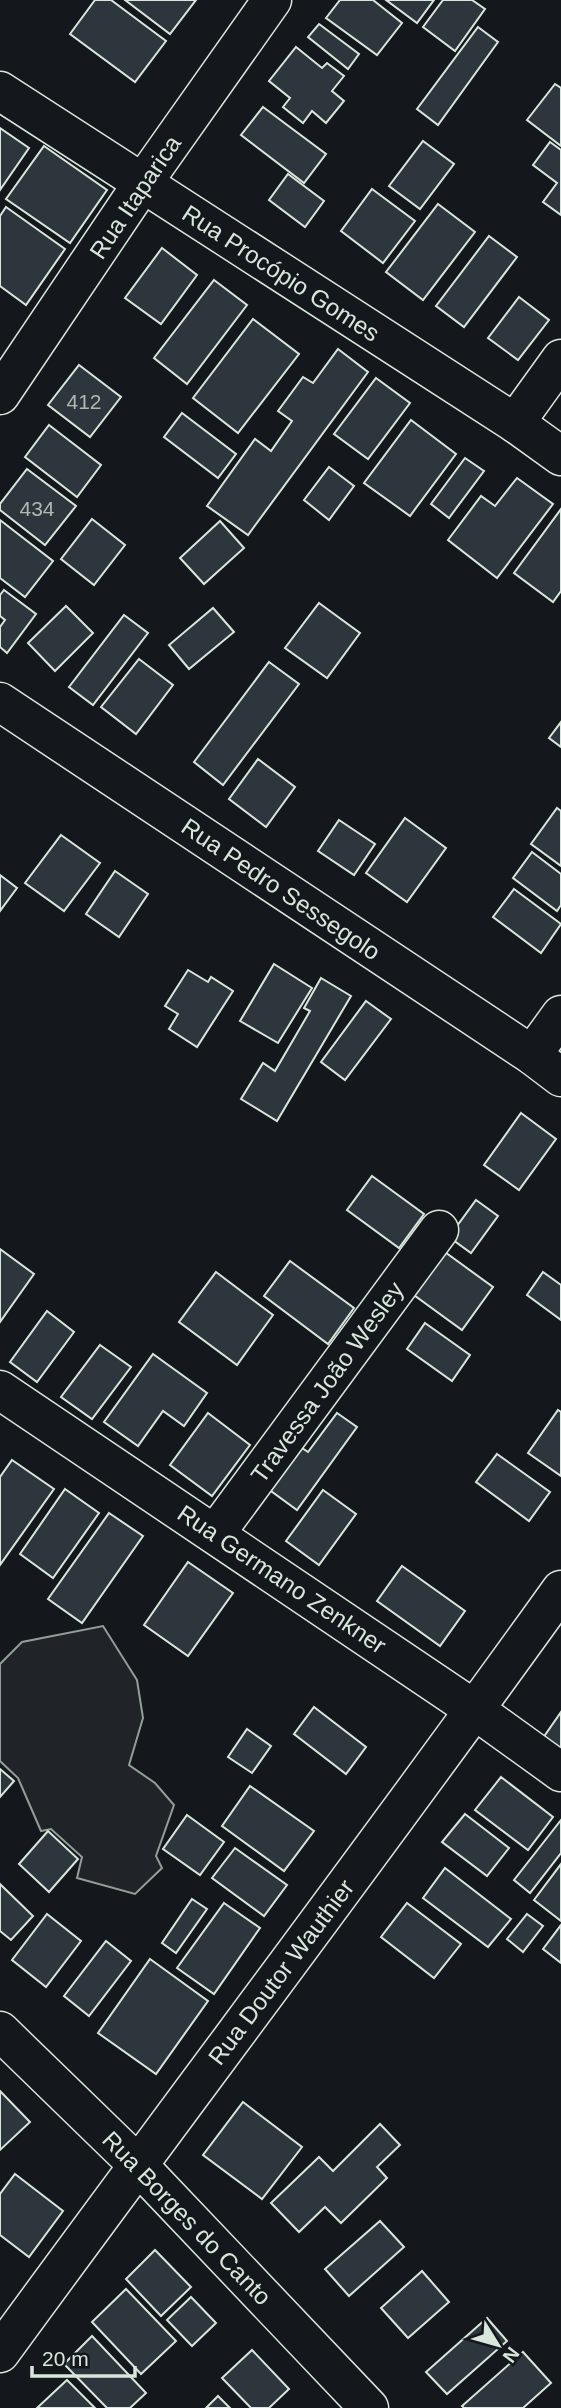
<svg xmlns="http://www.w3.org/2000/svg" width="561" height="2408" viewBox="0 0 561 2408" font-family="Helvetica,sans-serif">
  <style>
    .green { fill: #202428; stroke: #939e99; stroke-width: 2 }
    .building { fill: #2c363c; stroke: #d8e6dc; stroke-width: 2 }
    .lines { fill: none; stroke-linecap: round; stroke-linejoin: round }
    .minor-casing { stroke: #d8e6dc; stroke-width: 41 }
    .minor { stroke: #14181c; stroke-width: 38 }
    .labels { text-anchor: middle; dominant-baseline: central; stroke-width: 5; stroke-linejoin: round; paint-order: stroke }
    .number-label { font-size: 21px; fill: #adbab4 }
    .street-label { font-size: 24px; fill: #d8e6dc; stroke: #14181c }
  </style>
  <rect width="100%" height="100%" fill="#14181c"/>
  <polygon class="green" points="103,1626 137,1680 143,1718 129,1765 155,1783 174,1805 156,1856 162,1868 135,1894 77,1878 82,1857 51,1829 41,1831 18,1778 0,1761 0,1664 22,1642"/>
  <g class="building">
    <polygon points="95,0 111,0 166,41 135,82 70,34"/>
    <polygon points="125,0 196,0 170,34"/>
    <polygon points="340,0 373,0 402,23 377,55 326,18"/>
    <polygon points="386,0 434,0 417,23"/>
    <polygon points="443,0 472,0 485,9 455,51 423,27"/>
    <polygon points="319,24 359,54 348,69 308,37"/>
    <polygon points="478,27 498,42 438,125 417,109"/>
    <polygon points="296,47 322,68 327,63 344,76 332,91 344,101 326,123 312,111 303,123 283,107 290,98 269,81"/>
    <polygon points="555,84 561,88 561,146 527,120"/>
    <polygon points="263,107 326,154 304,183 241,135"/>
    <polygon points="0,128 29,148 0,190"/>
    <polygon points="423,141 454,164 420,209 389,186"/>
    <polygon points="550,142 561,150 561,215 543,202 557,183 533,165"/>
    <polygon points="44,146 107,190 70,243 6,199"/>
    <polygon points="288,174 324,201 305,227 269,200"/>
    <polygon points="372,189 415,221 383,263 341,231"/>
    <polygon points="438,204 475,232 423,300 386,272"/>
    <polygon points="6,207 65,249 26,305 0,286 0,216"/>
    <polygon points="489,236 517,257 464,327 436,306"/>
    <polygon points="162,248 197,275 161,324 125,298"/>
    <polygon points="214,280 247,305 187,384 154,358"/>
    <polygon points="519,297 549,320 518,360 488,338"/>
    <polygon points="253,319 299,354 238,433 193,398"/>
    <polygon points="338,349 368,372 248,535 207,506 255,439 271,451 292,421 278,411 303,377 313,383"/>
    <polygon points="79,365 121,397 90,437 48,405"/>
    <polygon points="376,378 410,403 368,459 334,434"/>
    <polygon points="182,413 236,454 218,478 164,437"/>
    <polygon points="411,420 456,454 410,516 364,483"/>
    <polygon points="49,425 101,465 77,497 25,457"/>
    <polygon points="465,458 484,471 449,518 431,504"/>
    <polygon points="329,467 354,486 329,520 304,500"/>
    <polygon points="27,469 76,506 45,545 0,510 0,504"/>
    <polygon points="517,478 553,504 497,578 448,540 481,496 495,506"/>
    <polygon points="561,509 561,591 553,602 514,573"/>
    <polygon points="92,519 125,545 94,585 61,559"/>
    <polygon points="0,520 53,561 25,597 0,578"/>
    <polygon points="220,521 244,548 204,584 180,558"/>
    <polygon points="4,590 36,614 7,653 0,647 0,627 5,620 0,616 0,595"/>
    <polygon points="319,603 360,633 327,678 285,648"/>
    <polygon points="66,606 93,633 55,671 28,643"/>
    <polygon points="213,608 234,632 189,669 169,645"/>
    <polygon points="124,615 148,633 93,705 69,687"/>
    <polygon points="139,659 173,685 136,734 101,707"/>
    <polygon points="269,662 299,684 223,785 194,762"/>
    <polygon points="561,722 561,747 549,738"/>
    <polygon points="258,759 295,787 266,827 229,799"/>
    <polygon points="557,808 561,811 561,866 531,844"/>
    <polygon points="405,818 446,848 407,902 366,873"/>
    <polygon points="339,820 375,844 354,875 318,851"/>
    <polygon points="61,835 100,863 64,911 25,883"/>
    <polygon points="532,852 561,874 561,905 557,911 513,878"/>
    <polygon points="115,871 148,894 119,937 86,914"/>
    <polygon points="0,875 17,888 0,911"/>
    <polygon points="514,889 561,924 541,953 493,917"/>
    <polygon points="274,964 312,988 278,1043 240,1021"/>
    <polygon points="188,970 208,982 211,977 233,991 197,1047 169,1029 178,1014 165,1006"/>
    <polygon points="321,978 351,996 277,1121 241,1099 263,1063 275,1071 310,1011 304,1008"/>
    <polygon points="366,1001 391,1019 345,1080 321,1062"/>
    <polygon points="521,1113 556,1139 519,1190 484,1165"/>
    <polygon points="372,1176 424,1214 399,1248 347,1210"/>
    <polygon points="476,1200 498,1216 471,1253 449,1237"/>
    <polygon points="438,1247 493,1287 462,1330 407,1290"/>
    <polygon points="0,1249 34,1274 0,1322"/>
    <polygon points="290,1261 354,1308 328,1344 264,1296"/>
    <polygon points="216,1272 273,1315 237,1365 179,1322"/>
    <polygon points="543,1272 561,1285 561,1320 527,1295"/>
    <polygon points="47,1311 74,1332 37,1382 10,1362"/>
    <polygon points="425,1323 470,1355 452,1381 407,1349"/>
    <polygon points="100,1345 131,1367 92,1419 61,1397"/>
    <polygon points="153,1354 207,1393 184,1426 163,1411 138,1446 104,1422"/>
    <polygon points="558,1410 561,1412 561,1476 528,1453"/>
    <polygon points="208,1413 250,1445 212,1496 170,1465"/>
    <polygon points="337,1413 357,1427 297,1510 260,1483 290,1440 308,1452"/>
    <polygon points="497,1454 550,1492 529,1521 476,1482"/>
    <polygon points="12,1460 54,1489 0,1565 0,1477"/>
    <polygon points="65,1489 99,1513 53,1578 20,1554"/>
    <polygon points="323,1490 356,1514 319,1565 286,1541"/>
    <polygon points="109,1513 143,1536 82,1623 48,1599"/>
    <polygon points="188,1562 233,1593 188,1656 144,1625"/>
    <polygon points="402,1566 465,1611 440,1646 377,1601"/>
    <polygon points="314,1707 366,1747 346,1774 294,1734"/>
    <polygon points="561,1712 561,1750 543,1738"/>
    <polygon points="247,1729 271,1746 252,1773 228,1757"/>
    <polygon points="0,1769 14,1781 0,1797"/>
    <polygon points="501,1777 553,1817 528,1850 475,1810"/>
    <polygon points="250,1786 314,1831 284,1871 222,1826"/>
    <polygon points="465,1814 509,1848 487,1876 442,1842"/>
    <polygon points="187,1815 224,1842 200,1875 163,1849"/>
    <polygon points="561,1820 561,1853 530,1893 514,1880"/>
    <polygon points="48,1831 78,1859 49,1892 19,1864"/>
    <polygon points="235,1848 287,1885 264,1916 212,1878"/>
    <polygon points="561,1864 561,1921 534,1900"/>
    <polygon points="445,1868 511,1919 488,1947 423,1898"/>
    <polygon points="0,1884 33,1916 11,1940 0,1931"/>
    <polygon points="192,1899 207,1909 176,1953 162,1943"/>
    <polygon points="224,1903 260,1928 214,1994 177,1968"/>
    <polygon points="407,1903 461,1944 434,1978 381,1937"/>
    <polygon points="47,1914 81,1941 46,1987 12,1960"/>
    <polygon points="527,1914 543,1926 523,1952 507,1939"/>
    <polygon points="561,1925 561,1963 543,1949"/>
    <polygon points="106,1941 131,1961 89,2016 64,1996"/>
    <polygon points="150,1959 208,2001 156,2074 98,2033"/>
    <polygon points="0,2091 30,2122 0,2150"/>
    <polygon points="243,2102 302,2147 262,2199 203,2155"/>
    <polygon points="380,2124 400,2145 377,2167 387,2178 341,2223 325,2207 299,2232 271,2203 319,2157 333,2171"/>
    <polygon points="15,2174 63,2211 29,2257 0,2235 0,2194"/>
    <polygon points="380,2221 404,2247 349,2296 325,2269"/>
    <polygon points="155,2250 191,2287 161,2316 126,2279"/>
    <polygon points="422,2271 449,2302 408,2338 381,2308"/>
    <polygon points="126,2289 176,2341 141,2374 92,2322"/>
    <polygon points="191,2297 216,2323 192,2346 167,2320"/>
    <polygon points="487,2318 507,2341 447,2394 426,2372"/>
    <polygon points="92,2336 146,2393 130,2408 107,2408 64,2364"/>
    <polygon points="252,2350 289,2389 269,2408 251,2408 222,2378"/>
    <polygon points="523,2352 551,2383 523,2408 464,2408 462,2406"/>
    <polygon points="67,2380 95,2408 37,2408"/>
    <polygon points="218,2396 230,2408 206,2408"/>
  </g>
  <g class="lines">
    <g class="minor-casing">
      <g id="minor">
        <polyline points="0,91 515,423 561,456"/>
        <polyline points="0,395 142,184 272,0"/>
        <polyline points="515,423 561,359"/>
        <polyline points="0,702 532,1055 561,1077"/>
        <polyline points="532,1055 561,1015"/>
        <polyline points="0,1390 475,1710 561,1772"/>
        <polyline points="215,1534 439,1230"/>
        <polyline points="0,2031 137,2164 369,2408"/>
        <path d="M 0,2353 C 186,2098 377,1847 561,1590"/>
      </g>
    </g>
    <use href="#minor" class="minor"/>
  </g>
  <g class="labels">
    <g class="number-label">
      <text x="84" y="401">412</text>
      <text x="37" y="508">434</text>
    </g>
    <g class="street-label">
      <text transform="translate(135 197) rotate(-56)">Rua Itaparica</text>
      <text transform="translate(281 273) rotate(33)">Rua Procópio Gomes</text>
      <text transform="translate(281 889) rotate(34)">Rua Pedro Sessegolo</text>
      <text transform="translate(327 1382) rotate(-54)">Travessa João Wesley</text>
      <text transform="translate(282 1579) rotate(34)">Rua Germano Zenkner</text>
      <text transform="translate(281 1972) rotate(-53)">Rua Doutor Wauthier</text>
      <text transform="translate(187 2218) rotate(46)">Rua Borges do Canto</text>
    </g>
  </g>
  <g transform="translate(498 2345) rotate(127)" stroke="#14181c" stroke-width="5" paint-order="stroke">
  <path d="M0-5L12 26L0 18L-12 26Z" fill="#d8e6dc"/>
  <text y="-10" font-size="19" font-weight="bold" text-anchor="middle" fill="#d8e6dc">N</text>
  </g>
  <path d="M32 2366v10h103v-10" fill="none" stroke="#d8e6dc" stroke-width="3.5"/>
  <text x="42" y="2366" font-size="21" fill="#d8e6dc" stroke="#14181c" stroke-width="5" paint-order="stroke">20 m</text>
</svg>
